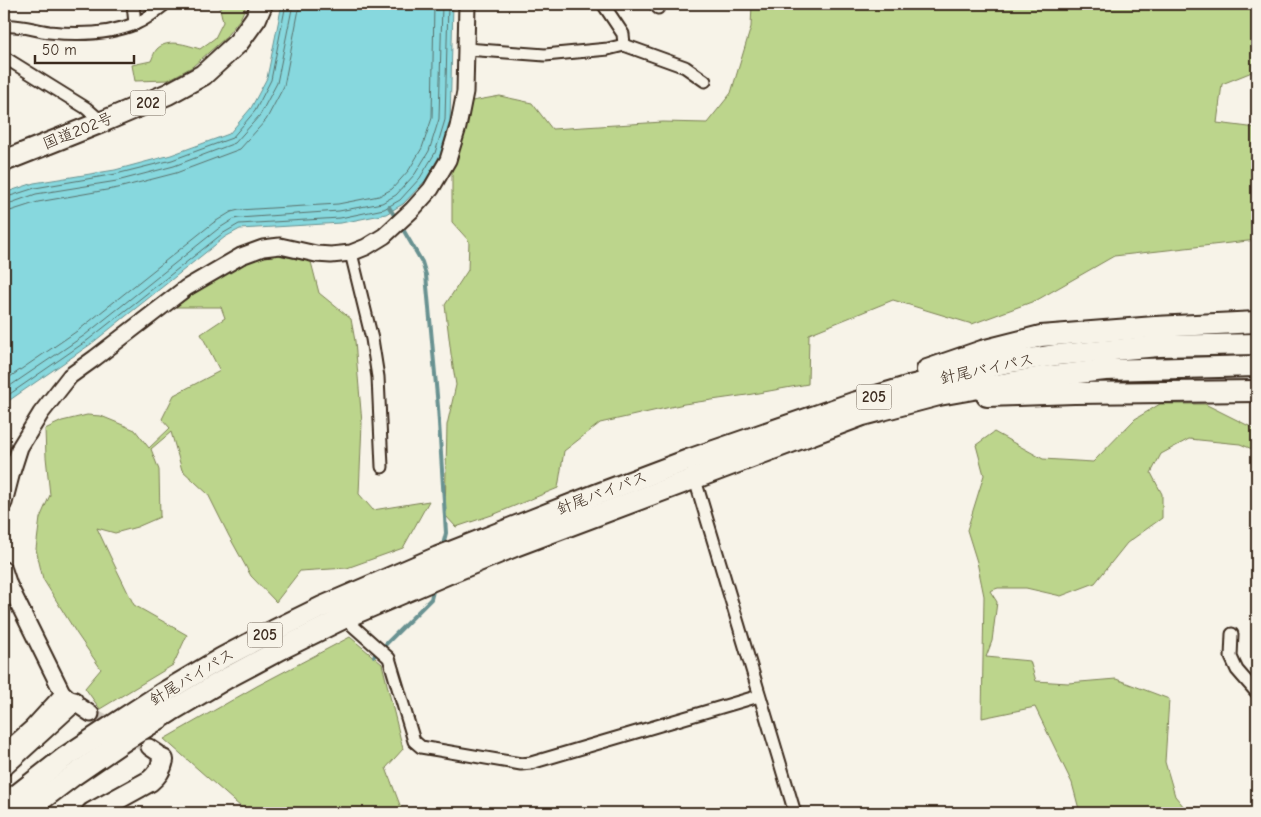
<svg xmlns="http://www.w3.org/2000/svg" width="1261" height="817" viewBox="0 0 1261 817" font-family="'Comic Neue','Klee One',sans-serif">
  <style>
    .green { fill: #bcd58c; stroke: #7c8055 }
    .water { fill: #87d8de; stroke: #699291 }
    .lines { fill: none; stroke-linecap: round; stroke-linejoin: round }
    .shore { stroke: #59706b; stroke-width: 1 }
    .stream { stroke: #699291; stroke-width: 4 }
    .secondary-tunnel { stroke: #d1cbc0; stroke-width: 15; stroke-dasharray: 15 8; stroke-linecap: butt }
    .street-casing { stroke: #3b2a1e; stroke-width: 15 }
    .secondary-casing { stroke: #3b2a1e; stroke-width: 19 }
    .highway-casing { stroke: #3b2a1e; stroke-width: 24 }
    .street { stroke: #f7f3e8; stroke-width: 11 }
    .secondary { stroke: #f7f3e8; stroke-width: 15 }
    .highway { stroke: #f7f3e8; stroke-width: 20 }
    .labels { text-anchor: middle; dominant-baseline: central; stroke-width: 4; stroke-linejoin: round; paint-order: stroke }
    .shield { fill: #f7f3e8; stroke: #73665b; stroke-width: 1 }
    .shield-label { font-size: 15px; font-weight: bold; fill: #3b2a1e }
    .street-label { font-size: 16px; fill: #3b2a1e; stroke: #f7f3e8 }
  </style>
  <rect width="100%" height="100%" fill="#f7f3e8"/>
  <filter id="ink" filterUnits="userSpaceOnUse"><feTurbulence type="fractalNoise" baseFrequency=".02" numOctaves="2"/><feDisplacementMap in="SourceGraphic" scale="10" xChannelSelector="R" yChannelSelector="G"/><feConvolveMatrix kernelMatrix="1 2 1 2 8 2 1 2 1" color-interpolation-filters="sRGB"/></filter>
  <g filter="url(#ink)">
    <g class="green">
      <path d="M 219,4 L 247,4 L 240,19 L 224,39 L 192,67 L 168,80 L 135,81 L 132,65 L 151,61 C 153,57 154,52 157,49 C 168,38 187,45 200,49 L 215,38 L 223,22 Z"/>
      <polygon points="752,4 1257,4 1257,70 1222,84 1217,123 1257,128 1257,240 1114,256 1037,300 972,324 893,300 809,334 808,384 747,395 684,404 600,423 564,451 558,488 495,514 456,527 445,515 447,425 456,385 451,354 445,305 468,270 469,241 452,222 452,167 472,101 500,96 532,103 552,129 663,122 707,123 731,93 751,27"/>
      <polygon points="273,254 311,262 319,293 351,319 355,341 362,423 359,494 373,510 429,501 403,548 347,568 300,571 276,602 251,576 229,536 208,494 182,470 171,432 151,449 159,470 160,517 137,527 115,533 97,528 110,556 134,605 187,635 173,665 100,709 85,688 101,669 77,634 43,579 36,549 40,518 50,495 46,457 45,429 62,421 87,415 101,416 135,430 149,448 170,428 162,419 174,395 220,371 201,334 225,318 221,307 176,307 208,283 238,265"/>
      <polygon points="1160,404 1205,404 1257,430 1257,451 1240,444 1189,439 1161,454 1151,473 1162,494 1162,518 1127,543 1095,583 1061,596 1026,588 998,588 990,591 997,602 992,641 986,657 1030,661 1036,681 1068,683 1116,679 1169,699 1165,762 1175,796 1189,813 1080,813 1072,783 1035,707 982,718 984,596 977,562 967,530 984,475 976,445 994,432 1043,459 1093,462 1135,419"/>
      <polygon points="350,637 382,664 403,749 386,768 403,813 246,813 242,808 164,739 257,686"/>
    </g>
    <polygon class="water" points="282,4 453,4 450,121 440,155 425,181 403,204 386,214 341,223 240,229 225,237 91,344 4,404 4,193 34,183 115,170 171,155 229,134 251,108 267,78"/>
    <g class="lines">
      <g class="shore">
        <polyline points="4,198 35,188 116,174 172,160 232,138 255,111 271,80 286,4"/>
        <polyline points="4,204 8,204 36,194 117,181 174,166 235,143 260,115 277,83 293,4"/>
        <polyline points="4,211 10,211 38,202 118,188 176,173 240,149 266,120 284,86 300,4"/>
        <polyline points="4,381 80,329 213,223 231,212 239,210 338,204 379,196 392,189 409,170 422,148 432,118 434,4"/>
        <polyline points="4,390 85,335 218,229 234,219 239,218 339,211 382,203 396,195 415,174 429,151 439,119 442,4"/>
        <polyline points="4,398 88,340 222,234 239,224 340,218 384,209 400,200 420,178 435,153 445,120 448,4"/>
      </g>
      <g class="stream">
        <polyline points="389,207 397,220"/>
        <polyline points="401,226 422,262 426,275 438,407 446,533 442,549"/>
        <polyline points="374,656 431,599 434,587"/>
      </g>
      <polyline class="secondary-tunnel" points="91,714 149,747"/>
      <g class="street-casing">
        <g id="street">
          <polyline points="133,4 135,24"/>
          <polyline points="655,4 658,8"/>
          <path d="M 4,26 C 19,24 34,30 49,32 C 77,35 111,34 137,23 C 147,19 156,11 165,4"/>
          <polyline points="624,45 685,67 705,81"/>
          <polyline points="466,49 545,55 608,49 624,45 623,34 603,4"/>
          <polyline points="4,59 7,59 86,108 102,122"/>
          <polyline points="351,253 372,339 378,377 382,467"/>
          <polyline points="693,473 795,813"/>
          <polyline points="344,618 389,658 414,741 421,747 521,764 531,763 759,696"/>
          <polyline points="1232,634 1231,657 1237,670 1257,693"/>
          <polyline points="4,750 31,726 62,692"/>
        </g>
      </g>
      <g class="secondary-casing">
        <g id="secondary">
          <polyline points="4,503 12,472 20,447 41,413 70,376 95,358 186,288 241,256 263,248 280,246 316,254 331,255 351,253 366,247 384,236 412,210 431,189 448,160 458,127 465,92 467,4"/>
          <polyline points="4,570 9,585 62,692 73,702 91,714"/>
          <polyline points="149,747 158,753 163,760"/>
        </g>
      </g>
      <g class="highway-casing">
        <g id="highway">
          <polyline points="4,161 102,122 168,94 203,75 238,43 256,18 262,4"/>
          <polyline points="927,370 982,351 1041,336 1155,327 1257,322"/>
          <polyline points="987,396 1074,393 1257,391"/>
          <polyline points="4,765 73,702"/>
          <polyline points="4,805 64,758 115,724 163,693 222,658 275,630 322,607 438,557 598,494 688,460 853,403 910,386 1004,363 1056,355 1159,346 1257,344"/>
          <polyline points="24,813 74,775 125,740 171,711 227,678 285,647 344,618 447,574 515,546 863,415 939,395 1042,377 1105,370 1257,366"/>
          <path d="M 92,813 L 150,781 C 157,775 161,770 163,760"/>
        </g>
      </g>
      <use href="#street" class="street"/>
      <use href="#secondary" class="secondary"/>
      <use href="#highway" class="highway"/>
    </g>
  </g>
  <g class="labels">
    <g class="shield">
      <rect x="130.5" y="90.5" width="35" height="25" rx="4"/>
      <rect x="856.5" y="384.5" width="35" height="25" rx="4"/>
      <rect x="247.5" y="622.5" width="35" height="25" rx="4"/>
    </g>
    <g class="shield-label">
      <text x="148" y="103">202</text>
      <text x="874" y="397">205</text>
      <text x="265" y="635">205</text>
    </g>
    <g class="street-label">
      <text transform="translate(78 131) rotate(-22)">国道202号</text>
      <text transform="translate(987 369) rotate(-12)">針尾バイパス</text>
      <text transform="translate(602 493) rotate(-21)">針尾バイパス</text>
      <text transform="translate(192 677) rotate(-31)">針尾バイパス</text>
    </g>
  </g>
  <rect width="1261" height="817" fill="none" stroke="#f7f3e8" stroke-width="20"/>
  <rect x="10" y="10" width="1241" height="797" fill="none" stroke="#3b2a1e" stroke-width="2" filter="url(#ink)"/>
  <path d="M35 55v8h99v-8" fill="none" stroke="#3b2a1e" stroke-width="2.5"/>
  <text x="42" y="55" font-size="15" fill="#3b2a1e" stroke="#f7f3e8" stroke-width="4" paint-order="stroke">50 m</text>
</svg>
